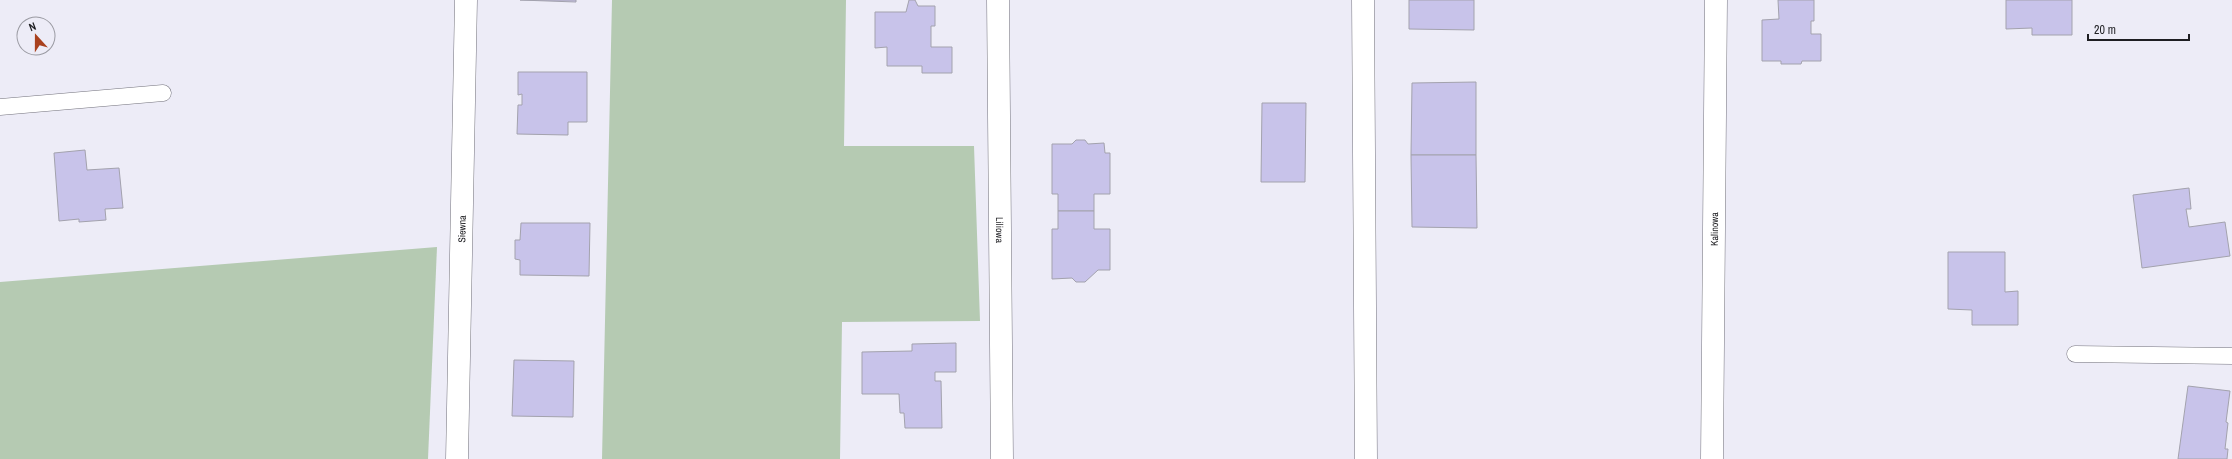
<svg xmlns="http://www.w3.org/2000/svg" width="2232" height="459" viewBox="0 0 2232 459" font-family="'Archivo Narrow',sans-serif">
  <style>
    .green { fill: #b5cab2 }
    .building { fill: #c8c3ea; stroke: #a3a2ad }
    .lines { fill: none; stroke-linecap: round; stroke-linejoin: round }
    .service-casing { stroke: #73727c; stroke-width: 17 }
    .minor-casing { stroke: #73727c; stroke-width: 23 }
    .service { stroke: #fff; stroke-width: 16 }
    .minor { stroke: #fff; stroke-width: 22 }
    .labels { text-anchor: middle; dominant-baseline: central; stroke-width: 3.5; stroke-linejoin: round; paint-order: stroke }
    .street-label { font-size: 10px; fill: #1e1e22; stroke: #edecf7 }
  </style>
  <rect width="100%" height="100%" fill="#edecf7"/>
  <g class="green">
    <polygon points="612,0 846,0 844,146 974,146 980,321 842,322 840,459 602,459"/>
    <polygon points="437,247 428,459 0,459 0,282"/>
  </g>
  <g class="building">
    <polygon points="520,0 576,0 576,2"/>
    <polygon points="909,0 915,0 918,6 935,6 935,26 931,26 931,47 952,47 952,73 922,73 922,66 887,66 887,47 875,48 875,12 906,12"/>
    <polygon points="1409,0 1474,0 1474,30 1409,29"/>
    <polygon points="1778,0 1814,0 1814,21 1811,21 1811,34 1821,34 1821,61 1802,61 1801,64 1781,64 1781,61 1762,61 1762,20 1779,19"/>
    <polygon points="2006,0 2072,0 2072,35 2032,35 2032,28 2006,29"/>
    <polygon points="518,72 587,72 587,122 568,122 568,135 517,134 518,105 522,105 522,94 518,95"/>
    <polygon points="1476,82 1476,155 1411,155 1412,83"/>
    <polygon points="1262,103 1306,103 1305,182 1261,182"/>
    <polygon points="1076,140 1085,140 1088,144 1104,143 1105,153 1110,153 1110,194 1094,194 1094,211 1058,211 1058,194 1052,194 1052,144 1072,144"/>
    <polygon points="85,150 87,170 119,168 123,208 105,209 106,220 79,222 79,219 59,221 54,153"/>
    <polygon points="1411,155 1476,155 1477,228 1412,227"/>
    <polygon points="2189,188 2191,209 2186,209 2189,227 2225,222 2230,256 2142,268 2133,195"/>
    <polygon points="1058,211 1094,211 1094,229 1110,229 1110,270 1098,270 1085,282 1076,282 1072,278 1052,279 1052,229 1058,229"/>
    <polygon points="521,223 590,223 589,276 520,275 520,260 515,259 515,240 520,240"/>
    <polygon points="1948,252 2005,252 2005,292 2018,291 2018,325 1972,325 1972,310 1948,309"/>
    <polygon points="956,343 956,372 935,372 935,381 941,381 942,428 905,428 904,413 900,413 899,394 862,394 862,352 912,351 912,344"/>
    <polygon points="514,360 574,361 573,417 512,416"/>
    <polygon points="2188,386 2230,391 2226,422 2228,423 2225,449 2228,449 2227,459 2178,459"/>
  </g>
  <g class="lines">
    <g class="service-casing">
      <g id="service">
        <polyline points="0,107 163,93"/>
        <polyline points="2075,354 2232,356"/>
      </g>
    </g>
    <g class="minor-casing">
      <g id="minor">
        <path id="s1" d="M 998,0 L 1002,459"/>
        <polyline points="1363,0 1366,459"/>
        <path id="s2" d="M 457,459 L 466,0"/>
        <path id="s3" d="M 1712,459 L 1716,0"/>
      </g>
    </g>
    <use href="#service" class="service"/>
    <use href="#minor" class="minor"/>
  </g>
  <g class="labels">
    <g class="street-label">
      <text stroke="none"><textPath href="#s3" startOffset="230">Kalinowa</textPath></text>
      <text stroke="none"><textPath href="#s2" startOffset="230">Siewna</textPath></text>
      <text stroke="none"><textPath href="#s1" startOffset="230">Liliowa</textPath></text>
    </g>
  </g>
  <g transform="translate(36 36) rotate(339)"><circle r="19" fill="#edecf7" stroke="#9a9aa2"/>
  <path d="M0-3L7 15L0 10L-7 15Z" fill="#a9411e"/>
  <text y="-6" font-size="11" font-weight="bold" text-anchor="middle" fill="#1e1e22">N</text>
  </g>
  <path d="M2088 34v6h101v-6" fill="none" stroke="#1e1e22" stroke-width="2"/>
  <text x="2094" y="34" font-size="12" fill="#1e1e22" stroke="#edecf7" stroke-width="3" paint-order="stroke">20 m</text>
</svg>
